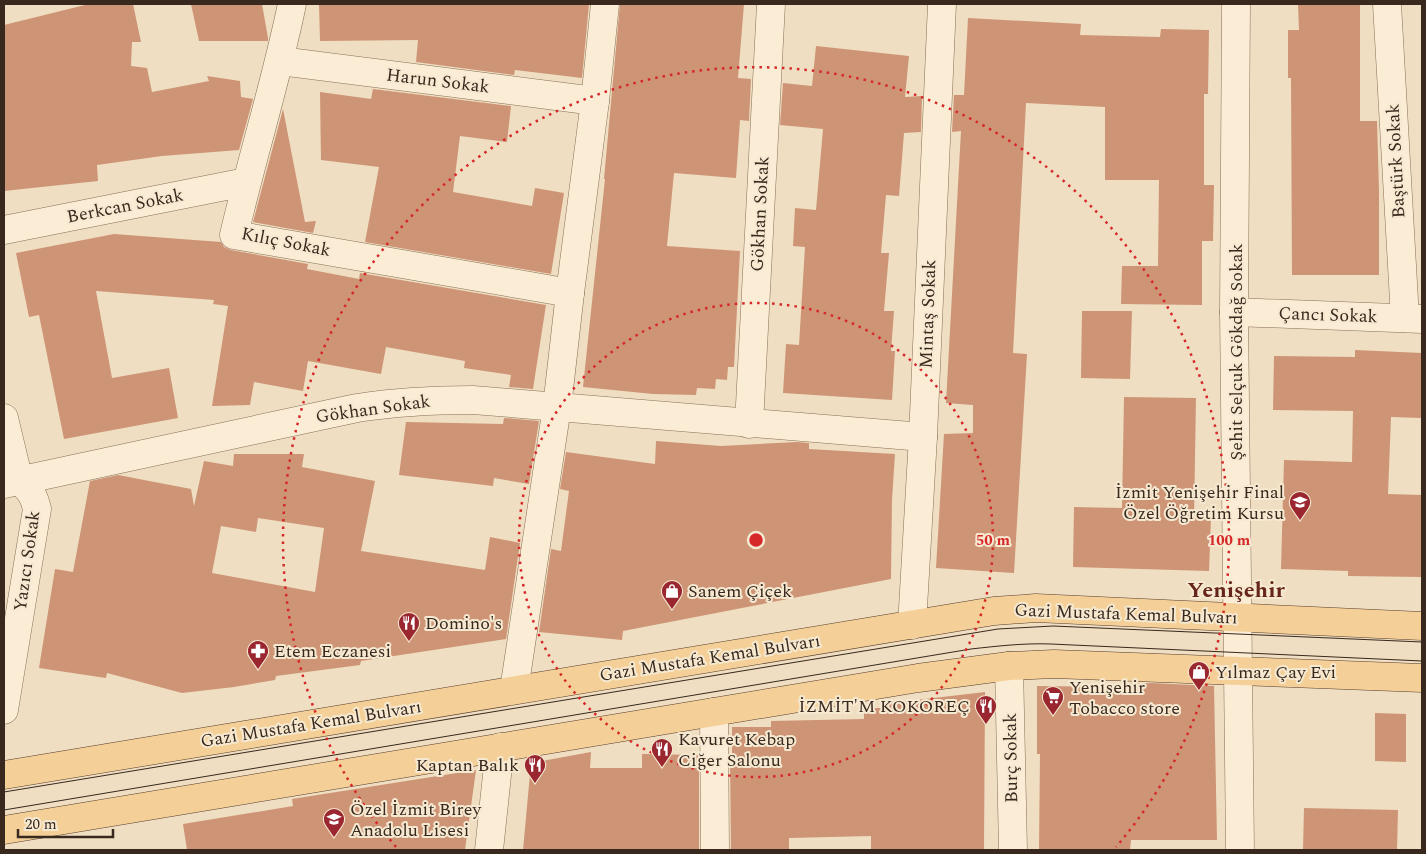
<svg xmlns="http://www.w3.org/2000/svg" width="1426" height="854" viewBox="0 0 1426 854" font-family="Spectral,serif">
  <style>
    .building { fill: #ce9476; fill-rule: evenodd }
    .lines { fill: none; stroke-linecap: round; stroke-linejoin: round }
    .street-casing { stroke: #896f58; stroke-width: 29 }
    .primary-casing { stroke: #573d2d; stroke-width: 29 }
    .street { stroke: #faecd5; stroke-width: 28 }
    .primary { stroke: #f4d098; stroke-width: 28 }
    .tram { stroke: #39281d; stroke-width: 1 }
    .ring { fill: none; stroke: #d62828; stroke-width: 2.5; stroke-dasharray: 2.5 5 }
    .labels { text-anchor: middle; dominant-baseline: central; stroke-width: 4; stroke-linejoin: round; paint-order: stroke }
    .street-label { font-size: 18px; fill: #39281d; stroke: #f6e9d1 }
    .poi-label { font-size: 18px; fill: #39281d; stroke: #f6e9d1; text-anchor: start }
    .district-label { font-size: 22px; font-weight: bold; fill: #66251b; stroke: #f6e9d1 }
    .centre { fill: #d62828; stroke: #f6e9d1; stroke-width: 2.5 }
    .ring-label { font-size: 15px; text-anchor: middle; font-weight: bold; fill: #d62828; stroke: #f6e9d1; stroke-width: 4; stroke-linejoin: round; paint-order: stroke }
  </style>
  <rect width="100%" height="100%" fill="#efdec1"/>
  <g class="building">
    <polygon points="89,4 133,4 141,42 132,42 131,66 147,68 152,92 209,81 207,76 240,81 241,97 253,99 239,150 162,156 97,165 98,181 4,191 4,25"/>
    <polygon points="191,4 262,4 268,38 268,41 199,41"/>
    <polygon points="319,4 589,4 582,78 515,70 514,75 416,62 418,40 320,41"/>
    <polygon points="620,4 744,4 738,78 751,79 749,121 740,120 736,178 674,173 667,246 740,251 734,367 728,367 727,380 716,379 715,389 697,388 696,395 653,394 583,387 605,179 604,179 606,157"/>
    <polygon points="1298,4 1360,4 1360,121 1377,121 1379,191 1379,275 1292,275 1291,78 1288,78 1288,30 1299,30"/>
    <polygon points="968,18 1081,24 1080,35 1160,37 1161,29 1209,30 1208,94 1204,94 1204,185 1214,185 1213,241 1202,241 1202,305 1121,304 1122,266 1158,266 1159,180 1105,180 1105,107 1026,103 1013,353 1027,354 1014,573 936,568 944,434 973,433 973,405 946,403 961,131 952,132 954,95 964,95"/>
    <polygon points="816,46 909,56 905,97 922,96 921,132 904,133 899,196 886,195 881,253 889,253 884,311 894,311 891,351 895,351 892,400 783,393 786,344 799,345 805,247 793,246 795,208 816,210 823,129 780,125 783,83 812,86"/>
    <polygon points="373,89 511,106 507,142 460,136 453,192 532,206 535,188 564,193 551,274 365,242 379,167 321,160 320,92 371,99"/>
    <polygon points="283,109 305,222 316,221 313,233 253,222"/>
    <polygon points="114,234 221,242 224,247 231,250 308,264 307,269 359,279 360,273 546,305 533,389 509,387 511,375 464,368 465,361 386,347 381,374 308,361 303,391 254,382 250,405 212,406 228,306 213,304 214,300 96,291 112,378 169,368 178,418 64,439 39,315 29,317 16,253"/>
    <polygon points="1082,311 1132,311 1130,379 1081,378"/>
    <polygon points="1355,350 1422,353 1422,418 1391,417 1388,494 1422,495 1422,577 1348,576 1348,571 1281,569 1284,460 1352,462 1353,411 1273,410 1274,356 1355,357"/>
    <polygon points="1124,397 1196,398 1194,517 1211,517 1209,571 1073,567 1074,507 1122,508"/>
    <polygon points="504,418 539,421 529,484 494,478 493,486 399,475 406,422 503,424"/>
    <polygon points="656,441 721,446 797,442 809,443 809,449 895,454 892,500 891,579 623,631 622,640 539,632 551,549 561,551 569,491 560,489 566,452 655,464"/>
    <path d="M 234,454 L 304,454 L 302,467 L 375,481 L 361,551 L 485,570 L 490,537 L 520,543 L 506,639 L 361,661 L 360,665 L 276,676 L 275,680 L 234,687 L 182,693 L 107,673 L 106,678 L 39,668 L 55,569 L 73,572 L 90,481 L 118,475 L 191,489 L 194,506 L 204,461 L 233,466 ZM 258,518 L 324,528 L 315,592 L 212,573 L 221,526 L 256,532 Z"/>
    <polygon points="1151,683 1214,686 1217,840 1131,840 1130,850 1039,850 1040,754 1037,754 1037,686 1122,687 1122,684"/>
    <polygon points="985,692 984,850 871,850 871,836 789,838 789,850 731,850 730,756 732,756 732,727 771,727 771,721 864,719 864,708 889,708 889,701 908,701"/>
    <polygon points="1375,713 1406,714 1406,762 1375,761"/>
    <polygon points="591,752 590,768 642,768 642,754 699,755 699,850 523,850 531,763"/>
    <polygon points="476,770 465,850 187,850 183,824 293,806 292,799"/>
    <polygon points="1304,808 1398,810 1397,850 1303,850"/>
  </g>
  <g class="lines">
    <g class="street-casing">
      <g id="street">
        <path d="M 292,4 C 276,82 252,157 234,235 L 570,293"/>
        <polyline points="1236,4 1234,312 1240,850"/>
        <polyline points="1387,4 1405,318"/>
        <polyline points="280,61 595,101"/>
        <polyline points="4,230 246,182"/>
        <polyline points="1234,312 1422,319"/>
        <path d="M 4,418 L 19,481 C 30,489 34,496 37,509 L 4,710"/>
        <polyline points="749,424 771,4"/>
        <path d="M 4,484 L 357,408 C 396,402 433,400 473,400 L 923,437"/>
        <polyline points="912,625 923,437 942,4"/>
        <polyline points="1009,666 1013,850"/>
        <polyline points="514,690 557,407 570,293 595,101 605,4"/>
        <polyline points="714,712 715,850"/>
        <polyline points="489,850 500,747"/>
      </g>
    </g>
    <g class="primary-casing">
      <g id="primary">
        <polyline points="4,775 994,611 1036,608 1422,626"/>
        <polyline points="4,830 918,678 1009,666 1054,664 1422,678"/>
      </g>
    </g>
    <use href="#street" class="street"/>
    <use href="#primary" class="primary"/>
    <g class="tram">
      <polyline points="4,792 998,629 1053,626 1422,642"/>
      <path d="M 4,810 L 971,649 C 998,646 1024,643 1051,644 L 1422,661"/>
    </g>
  </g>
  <g class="ring">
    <circle cx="756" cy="540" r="237"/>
    <path d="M396 847A473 473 0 1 1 1116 847"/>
  </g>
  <defs>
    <g id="school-pin" transform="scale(1.125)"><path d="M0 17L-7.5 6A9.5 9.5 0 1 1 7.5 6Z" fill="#9a2630" stroke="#f6e9d1"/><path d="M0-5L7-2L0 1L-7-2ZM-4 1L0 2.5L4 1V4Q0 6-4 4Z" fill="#fff"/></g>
    <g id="shop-pin" transform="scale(1.125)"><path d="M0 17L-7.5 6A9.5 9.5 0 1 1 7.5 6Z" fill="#9a2630" stroke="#f6e9d1"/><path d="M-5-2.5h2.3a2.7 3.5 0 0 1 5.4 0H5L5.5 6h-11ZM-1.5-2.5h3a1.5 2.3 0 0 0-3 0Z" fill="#fff"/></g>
    <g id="restaurant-pin" transform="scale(1.125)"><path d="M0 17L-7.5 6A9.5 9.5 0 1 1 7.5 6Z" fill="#9a2630" stroke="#f6e9d1"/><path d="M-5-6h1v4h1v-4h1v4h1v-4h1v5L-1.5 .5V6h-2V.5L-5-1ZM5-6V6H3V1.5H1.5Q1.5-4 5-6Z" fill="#fff"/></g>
    <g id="pharmacy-pin" transform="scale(1.125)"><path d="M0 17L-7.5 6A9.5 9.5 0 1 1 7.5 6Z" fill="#9a2630" stroke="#f6e9d1"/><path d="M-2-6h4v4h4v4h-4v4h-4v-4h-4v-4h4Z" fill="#fff"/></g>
    <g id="supermarket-pin" transform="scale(1.125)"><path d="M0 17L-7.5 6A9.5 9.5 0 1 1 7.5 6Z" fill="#9a2630" stroke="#f6e9d1"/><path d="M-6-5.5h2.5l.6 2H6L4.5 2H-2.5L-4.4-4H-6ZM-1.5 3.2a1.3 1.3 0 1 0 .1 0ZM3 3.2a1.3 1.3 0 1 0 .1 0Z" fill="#fff"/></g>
  </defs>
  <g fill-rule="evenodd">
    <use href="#school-pin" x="1300" y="502"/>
    <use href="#shop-pin" x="672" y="591"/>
    <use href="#restaurant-pin" x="409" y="623"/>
    <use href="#pharmacy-pin" x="258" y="651"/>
    <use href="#shop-pin" x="1199" y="672"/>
    <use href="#supermarket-pin" x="1053" y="697"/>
    <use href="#restaurant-pin" x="986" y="706"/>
    <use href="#restaurant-pin" x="662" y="749"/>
    <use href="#restaurant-pin" x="535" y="765"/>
    <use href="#school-pin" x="334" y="819"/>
  </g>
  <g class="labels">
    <g class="street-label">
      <text transform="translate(438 81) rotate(7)">Harun Sokak</text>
      <text transform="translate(1396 161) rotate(-93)">Baştürk Sokak</text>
      <text transform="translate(125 206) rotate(-11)">Berkcan Sokak</text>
      <text transform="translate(760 214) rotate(-87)">Gökhan Sokak</text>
      <text transform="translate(286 242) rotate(11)">Kılıç Sokak</text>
      <text transform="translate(928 314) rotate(-88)">Mintaş Sokak</text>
      <text transform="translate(1328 315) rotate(2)">Çancı Sokak</text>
      <text transform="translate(1236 352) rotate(-90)">Şehit Selçuk Gökdağ Sokak</text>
      <text transform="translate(373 409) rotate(-8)">Gökhan Sokak</text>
      <text transform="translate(27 561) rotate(-82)">Yazıcı Sokak</text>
      <text transform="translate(1126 614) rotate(2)">Gazi Mustafa Kemal Bulvarı</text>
      <text transform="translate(710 658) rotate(-9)">Gazi Mustafa Kemal Bulvarı</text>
      <text transform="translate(311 724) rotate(-9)">Gazi Mustafa Kemal Bulvarı</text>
      <text transform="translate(1011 758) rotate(-91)">Burç Sokak</text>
    </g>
    <g class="poi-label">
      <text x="1284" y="492" text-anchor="end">İzmit Yenişehir Final<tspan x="1284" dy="21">Özel Öğretim Kursu</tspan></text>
      <text x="688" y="591">Sanem Çiçek</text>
      <text x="425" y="623">Domino's</text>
      <text x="274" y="651">Etem Eczanesi</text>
      <text x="1215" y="672">Yılmaz Çay Evi</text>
      <text x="1069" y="687">Yenişehir<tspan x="1069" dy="21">Tobacco store</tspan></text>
      <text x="970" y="706" text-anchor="end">İZMİT'M KOKOREÇ</text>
      <text x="678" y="739">Kavuret Kebap<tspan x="678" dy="21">Ciğer Salonu</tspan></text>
      <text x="519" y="765" text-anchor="end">Kaptan Balık</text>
      <text x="350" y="809">Özel İzmit Birey<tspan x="350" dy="21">Anadolu Lisesi</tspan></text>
    </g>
    <g class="district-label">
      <text x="1236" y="590">Yenişehir</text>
    </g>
  </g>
  <circle cx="756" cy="540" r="8" class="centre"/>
  <g class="ring-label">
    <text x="993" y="545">50 m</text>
    <text x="1229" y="545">100 m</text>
  </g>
  <rect width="1426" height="854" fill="none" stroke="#39281d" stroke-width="10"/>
  <path d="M18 829v8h95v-8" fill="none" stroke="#39281d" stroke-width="2.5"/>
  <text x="25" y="829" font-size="15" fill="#39281d" stroke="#f6e9d1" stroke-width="4" paint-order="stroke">20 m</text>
</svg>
